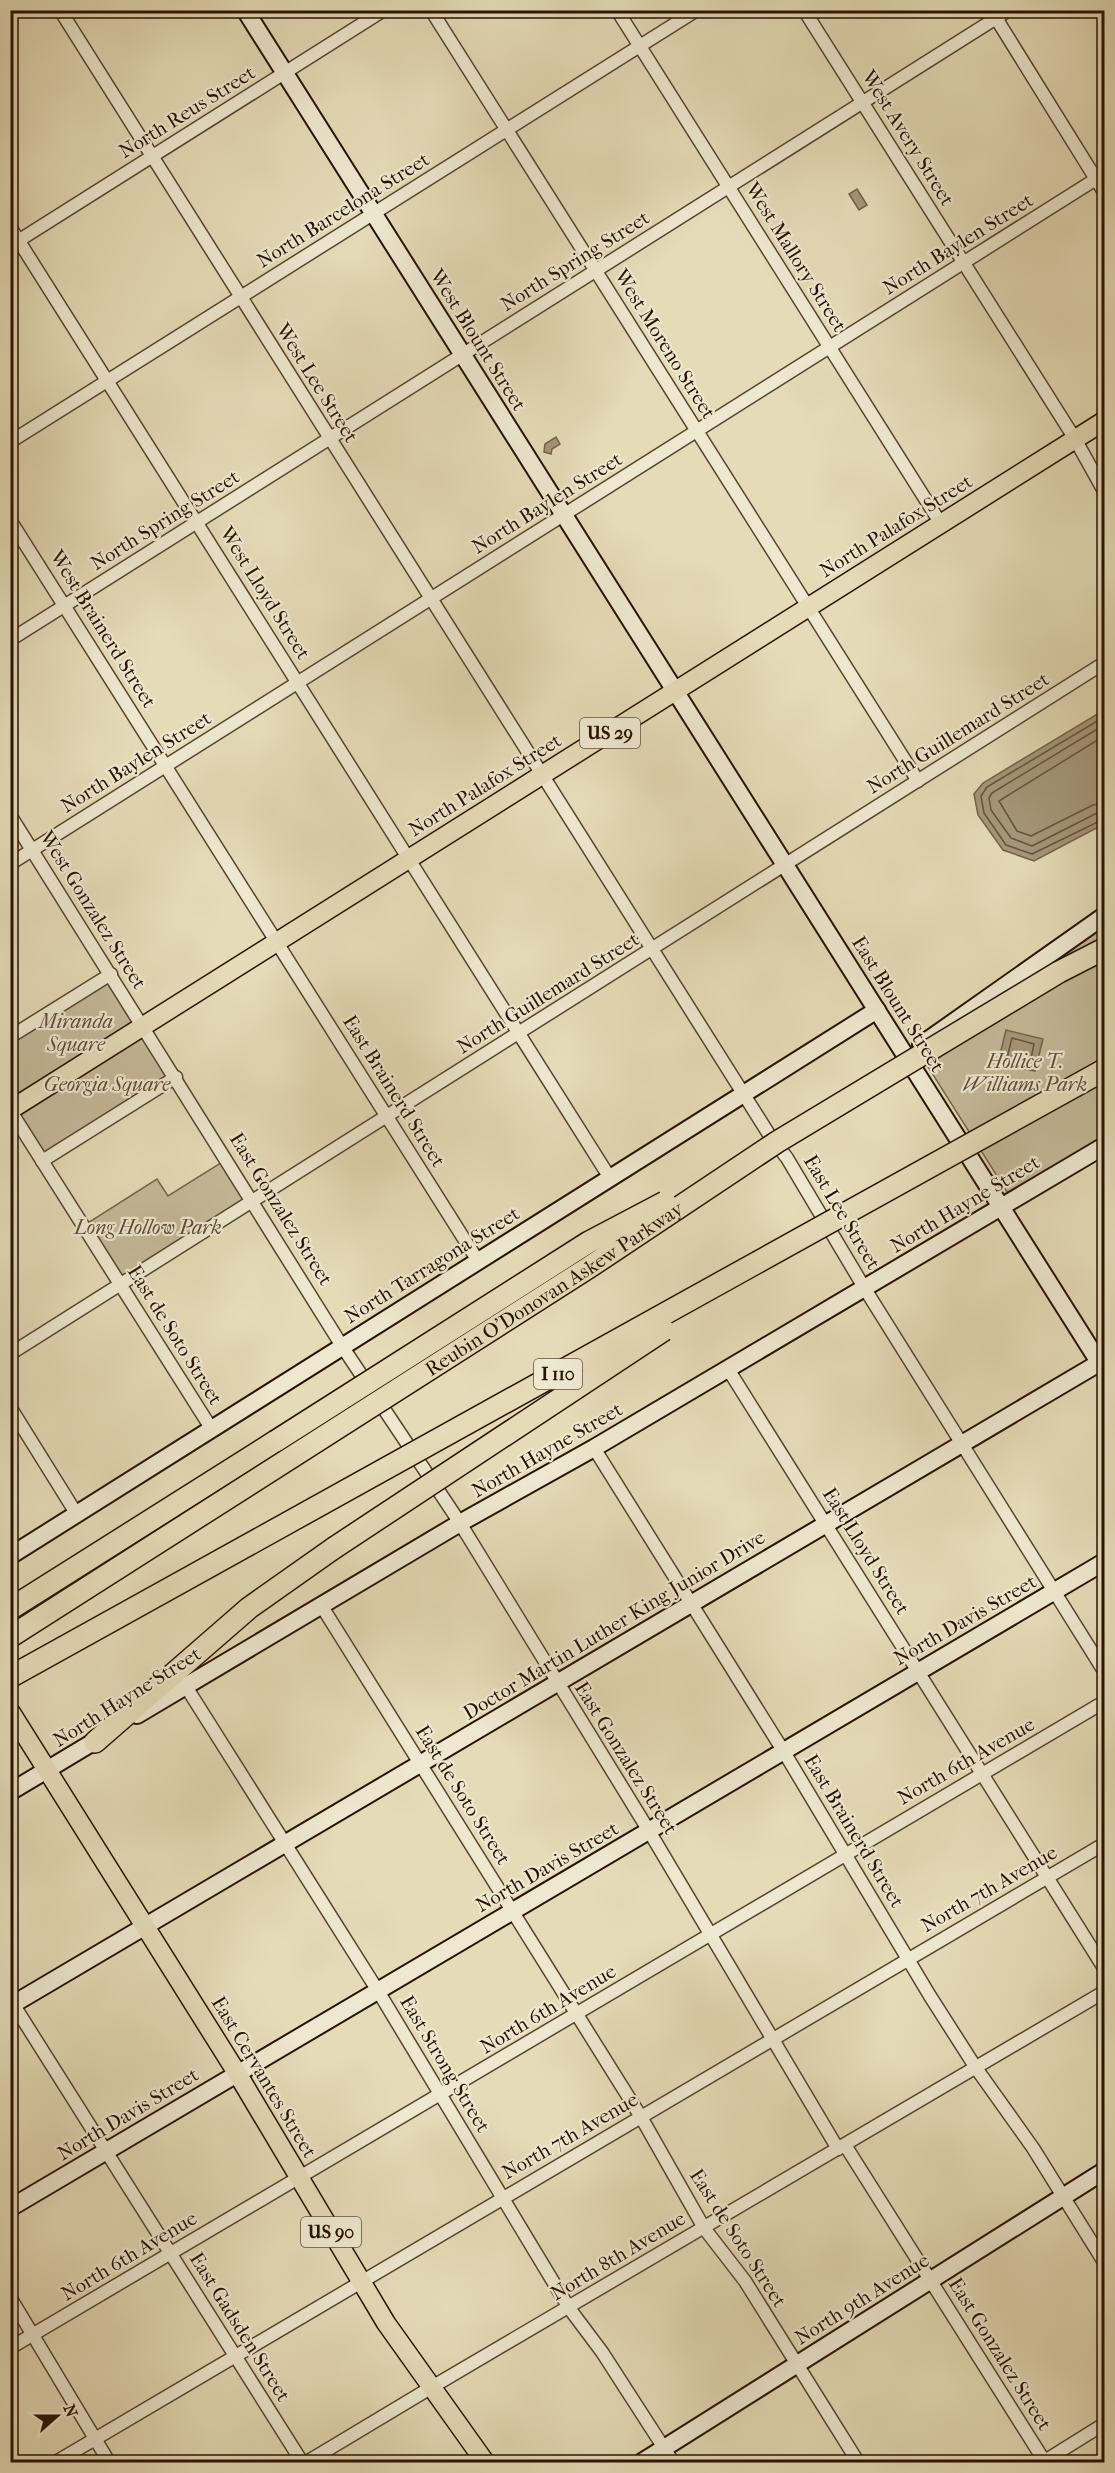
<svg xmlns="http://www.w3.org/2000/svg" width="1115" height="2473" viewBox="0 0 1115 2473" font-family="'IM FELL French Canon',serif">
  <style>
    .green { fill: #c5b998; stroke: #76664c; stroke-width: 1.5 }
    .water { fill: #a59779; stroke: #736249; stroke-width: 1.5 }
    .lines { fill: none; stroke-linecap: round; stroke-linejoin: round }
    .shore { stroke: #66543c; stroke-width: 1.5 }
    .street-casing { stroke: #57442e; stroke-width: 15 }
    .secondary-casing { stroke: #281200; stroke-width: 20 }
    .primary-casing { stroke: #281200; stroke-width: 21 }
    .highway-casing { stroke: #281200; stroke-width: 24 }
    .street { stroke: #eee8d0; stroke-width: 12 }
    .secondary { stroke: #eee8d0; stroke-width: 16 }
    .primary { stroke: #e5dbb7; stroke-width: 18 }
    .highway { stroke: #e5dbb7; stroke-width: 21 }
    .highway-bridge-casing { stroke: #281200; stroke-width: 24; stroke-linecap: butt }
    .highway-bridge { stroke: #e5dbb7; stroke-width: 21 }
    .labels { text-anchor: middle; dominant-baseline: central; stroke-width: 4.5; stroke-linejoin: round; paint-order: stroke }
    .shield { fill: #eee8d0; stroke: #63523e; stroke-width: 1.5 }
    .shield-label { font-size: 18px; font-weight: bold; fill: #281200 }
    .street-label { font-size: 20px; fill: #281200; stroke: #eee8d0 }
    .park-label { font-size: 20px; font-style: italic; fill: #5f4c35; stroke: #eee8d0 }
  </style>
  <rect width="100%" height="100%" fill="#e5dbb7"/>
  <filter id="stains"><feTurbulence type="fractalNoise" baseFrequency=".00333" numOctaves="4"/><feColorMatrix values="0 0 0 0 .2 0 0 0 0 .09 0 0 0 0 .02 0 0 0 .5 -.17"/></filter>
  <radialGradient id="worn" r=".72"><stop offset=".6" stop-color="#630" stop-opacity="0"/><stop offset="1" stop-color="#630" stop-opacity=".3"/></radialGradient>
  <g class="green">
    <polygon points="1104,922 1104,1139 1009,1195 918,1051"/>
    <polygon points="111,974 176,1077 42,1161 11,1110 11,1037"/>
    <polygon points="227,1159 253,1201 121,1285 83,1226 157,1179 168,1196"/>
  </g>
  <g class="water">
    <polygon points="857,189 867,205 859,210 849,194"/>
    <polygon points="556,437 560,444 552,449 551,454 544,452 545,444"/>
    <polygon points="1104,710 1104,824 1034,861 1003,850 978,815 974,794 983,783"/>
    <polygon points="1006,1030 1043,1039 1035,1071 998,1063"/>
  </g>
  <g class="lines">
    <g class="shore">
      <polyline points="1104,717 987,787 981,796 984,813 1006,845 1032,854 1104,819"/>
      <polyline points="1104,725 992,793 989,798 991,810 1011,838 1032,846 1097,813 1104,812"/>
      <polyline points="1104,736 999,801 1017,831 1031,836 1093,805 1104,803"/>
      <polygon points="1012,1038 1034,1044 1030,1063 1007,1058"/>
    </g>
    <g class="street-casing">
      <g id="street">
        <polyline points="60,10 770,1136 787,1158 865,1289 1104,1671"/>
        <polyline points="431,10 918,781"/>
        <polyline points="617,10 941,524"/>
        <polyline points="804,10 1075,439 1104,491"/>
        <polyline points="991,10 1104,192"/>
        <polyline points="10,227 610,1178"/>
        <polyline points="10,246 384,10"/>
        <polyline points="10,442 697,10"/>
        <polyline points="10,520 478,1261"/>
        <polyline points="10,640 1009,10"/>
        <polyline points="10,815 342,1346 460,1523 649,1831 838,2149"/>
        <polyline points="10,864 1104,174"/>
        <polyline points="10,1037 111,974"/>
        <polyline points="10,1110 211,1428"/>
        <polyline points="42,1161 176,1077"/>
        <polyline points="10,1354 1104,663"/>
        <polyline points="728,1369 1104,1968"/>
        <polyline points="10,1407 76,1513"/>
        <polyline points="594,1448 784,1752 930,1996 976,2068 1033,2148 1104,2262"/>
        <polyline points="321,1605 641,2117 704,2228 745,2281 858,2462"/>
        <polyline points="185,1685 378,1991 569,2308 602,2352 673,2462"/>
        <polyline points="10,1999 302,2462"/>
        <polyline points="845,2145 1045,2462"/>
        <polyline points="10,2297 109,2462"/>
        <polyline points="10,2348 1104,1702"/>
        <polyline points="56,2462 1104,1844"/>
        <polyline points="307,2462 432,2387 1104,1992"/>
        <polyline points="1043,2462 1104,2424"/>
      </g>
    </g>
    <g class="secondary-casing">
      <g id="secondary">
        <polyline points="245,10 1104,1370"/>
        <polyline points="921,1045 1104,916"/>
        <polyline points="10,1556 877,1010"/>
        <polyline points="137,1715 460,1523 594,1448 1104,1146"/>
        <polyline points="10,1792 105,1735"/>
        <polyline points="10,2006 1104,1360"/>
        <polyline points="10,2208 1104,1562"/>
        <polyline points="642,2462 1104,2171"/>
      </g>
    </g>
    <g class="primary-casing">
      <g id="primary">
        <polyline points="10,1110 1104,421"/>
        <polyline points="10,1711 237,2073 386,2323 485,2462"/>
      </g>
    </g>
    <g class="highway-casing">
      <g id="highway">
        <polyline points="10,1609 276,1441"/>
        <polyline points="95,1742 249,1608 334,1548"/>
      </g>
    </g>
    <use href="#street" class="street"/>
    <use href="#secondary" class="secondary"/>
    <use href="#primary" class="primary"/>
    <use href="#highway" class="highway"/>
    <g class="highway-bridge-casing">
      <g id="highway-bridge">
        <polyline points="276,1441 589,1242 665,1202"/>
        <polyline points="334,1548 664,1330"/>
        <path id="s1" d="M 10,1637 L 588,1268 L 777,1142 L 1059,972 L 1104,949"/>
        <polyline points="10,1677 1104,1070"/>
      </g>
    </g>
    <use href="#highway-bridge" class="highway-bridge"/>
  </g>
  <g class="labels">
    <g class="shield">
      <rect x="580" y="718" width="60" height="30" rx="4.5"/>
      <rect x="534" y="1359" width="48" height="30" rx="4.5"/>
      <rect x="301" y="2217" width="60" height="30" rx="4.5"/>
    </g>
    <g class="shield-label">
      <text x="610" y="733">US 29</text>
      <text x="558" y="1374">I 110</text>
      <text x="331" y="2232">US 90</text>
    </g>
    <g class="street-label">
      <text transform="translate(187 112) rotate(-32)">North Reus Street</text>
      <text transform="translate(908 138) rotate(58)">West Avery Street</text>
      <text transform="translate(343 210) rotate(-32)">North Barcelona Street</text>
      <text transform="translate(958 244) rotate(-32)">North Baylen Street</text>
      <text transform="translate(796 257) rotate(58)">West Mallory Street</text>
      <text transform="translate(575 261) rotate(-32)">North Spring Street</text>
      <text transform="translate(478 340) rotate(58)">West Blount Street</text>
      <text transform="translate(665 344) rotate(58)">West Moreno Street</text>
      <text transform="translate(317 383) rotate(58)">West Lee Street</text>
      <text transform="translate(547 503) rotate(-32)">North Baylen Street</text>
      <text transform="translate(165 520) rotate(-32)">North Spring Street</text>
      <text transform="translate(896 526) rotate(-32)">North Palafox Street</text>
      <text transform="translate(265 593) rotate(58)">West Lloyd Street</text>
      <text transform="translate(103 629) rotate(58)">West Brainerd Street</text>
      <text transform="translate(958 733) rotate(-32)">North Guillemard Street</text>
      <text transform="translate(136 762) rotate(-32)">North Baylen Street</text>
      <text transform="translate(485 785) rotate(-32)">North Palafox Street</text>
      <text transform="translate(93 910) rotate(58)">West Gonzalez Street</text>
      <text transform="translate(548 993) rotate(-32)">North Guillemard Street</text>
      <text transform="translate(898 1004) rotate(58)">East Blount Street</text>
      <text transform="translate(394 1091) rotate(58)">East Brainerd Street</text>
      <text transform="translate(965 1204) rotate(-31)">North Hayne Street</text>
      <text transform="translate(281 1209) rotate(58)">East Gonzalez Street</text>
      <text transform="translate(842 1212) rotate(59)">East Lee Street</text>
      <text transform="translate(432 1265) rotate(-32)">North Tarragona Street</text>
      <text stroke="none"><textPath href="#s1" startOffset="646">Reubin O'Donovan Askew Parkway</textPath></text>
      <text transform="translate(175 1335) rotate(58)">East de Soto Street</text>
      <text transform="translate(547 1450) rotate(-30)">North Hayne Street</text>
      <text transform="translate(866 1551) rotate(58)">East Lloyd Street</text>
      <text transform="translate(965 1620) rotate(-30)">North Davis Street</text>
      <text transform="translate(614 1625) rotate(-31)">Doctor Martin Luther King Junior Drive</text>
      <text transform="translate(127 1697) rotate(-32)">North Hayne Street</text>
      <text transform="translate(626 1758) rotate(58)">East Gonzalez Street</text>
      <text transform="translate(966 1761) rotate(-30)">North 6th Avenue</text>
      <text transform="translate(463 1795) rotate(58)">East de Soto Street</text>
      <text transform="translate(854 1831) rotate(59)">East Brainerd Street</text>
      <text transform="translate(547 1867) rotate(-30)">North Davis Street</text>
      <text transform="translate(989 1889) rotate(-30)">North 7th Avenue</text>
      <text transform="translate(548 2009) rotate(-31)">North 6th Avenue</text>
      <text transform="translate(445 2064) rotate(59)">East Strong Street</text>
      <text transform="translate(264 2077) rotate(59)">East Cervantes Street</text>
      <text transform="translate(128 2114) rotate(-31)">North Davis Street</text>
      <text transform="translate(570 2136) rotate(-30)">North 7th Avenue</text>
      <text transform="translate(738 2238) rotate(57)">East de Soto Street</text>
      <text transform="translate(129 2256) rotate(-31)">North 6th Avenue</text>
      <text transform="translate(618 2256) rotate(-31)">North 8th Avenue</text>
      <text transform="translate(862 2299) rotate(-32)">North 9th Avenue</text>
      <text transform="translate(240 2327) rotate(58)">East Gadsden Street</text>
      <text transform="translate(1000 2354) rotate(58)">East Gonzalez Street</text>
    </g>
    <g class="park-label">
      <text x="76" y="1021">Miranda<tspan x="76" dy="23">Square</tspan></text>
      <text x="1025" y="1061">Hollice T.<tspan x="1025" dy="23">Williams Park</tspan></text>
      <text x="107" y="1084">Georgia Square</text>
      <text x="148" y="1227">Long Hollow Park</text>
    </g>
  </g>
  <rect width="1115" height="2473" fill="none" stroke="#e5dbb7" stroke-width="36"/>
  <rect x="12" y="12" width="1091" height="2449" fill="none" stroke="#281200" stroke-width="3"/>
  <rect x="18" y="18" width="1079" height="2437" fill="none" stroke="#281200" stroke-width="1.5"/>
  <g transform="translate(57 2416) rotate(69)" stroke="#eee8d0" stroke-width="4.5" paint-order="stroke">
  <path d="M0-4.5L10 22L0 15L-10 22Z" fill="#281200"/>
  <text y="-9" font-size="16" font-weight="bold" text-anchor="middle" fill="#281200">N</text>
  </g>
  <rect width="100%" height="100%" filter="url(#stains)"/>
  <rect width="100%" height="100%" fill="url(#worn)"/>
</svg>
